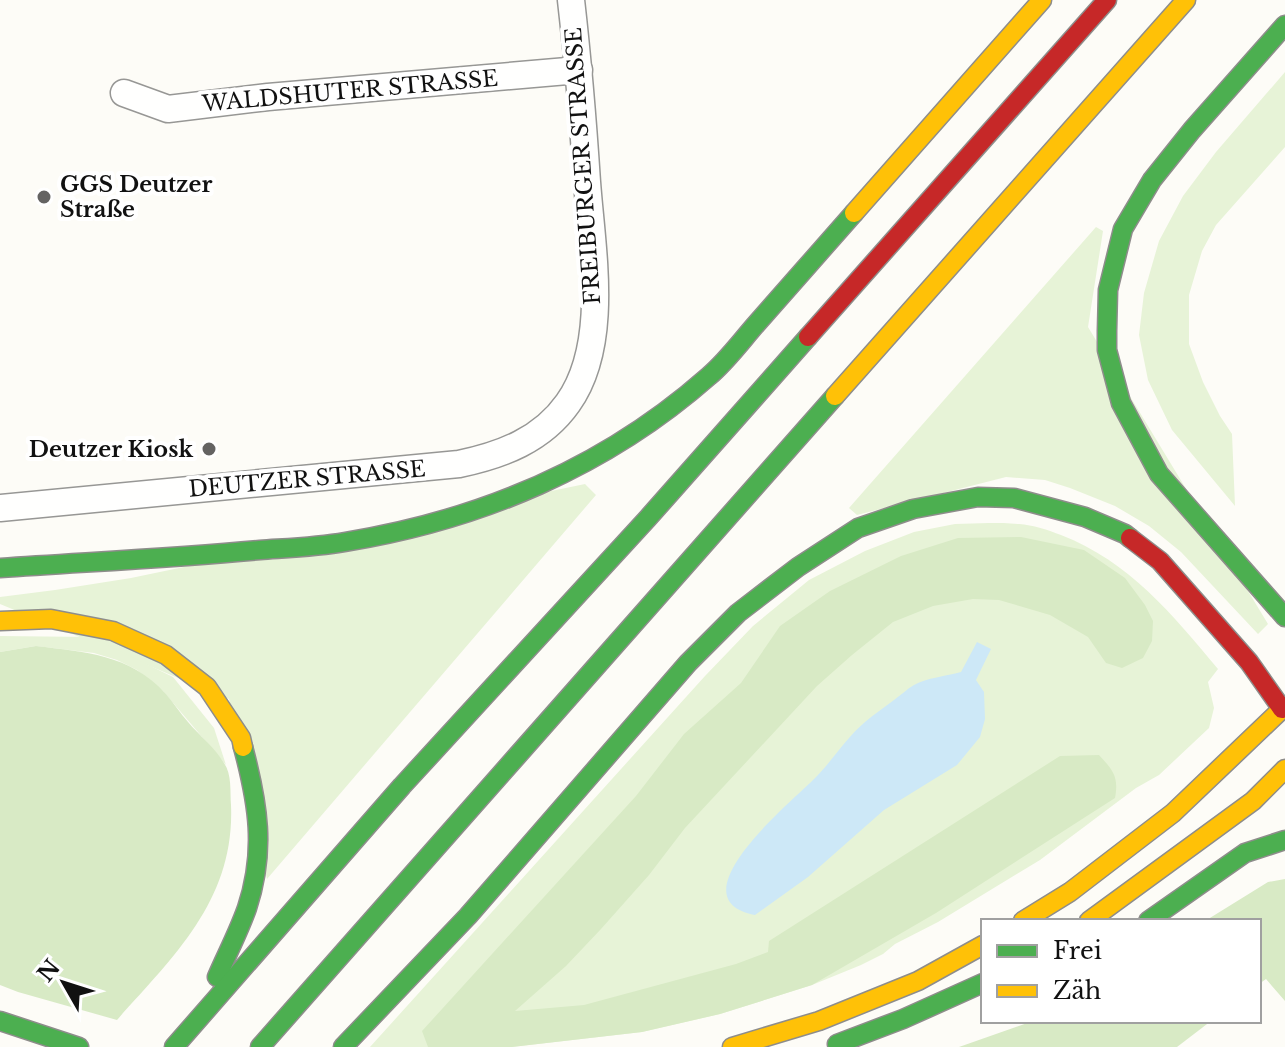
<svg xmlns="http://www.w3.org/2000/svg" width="1285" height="1047" viewBox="0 0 1285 1047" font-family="'Libre Baskerville',serif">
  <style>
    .green { fill: #e7f3d7 }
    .forest { fill: #d8eac5 }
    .water { fill: #cde8f7 }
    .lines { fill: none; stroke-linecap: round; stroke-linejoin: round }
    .street-casing { stroke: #979795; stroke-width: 29 }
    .fast-casing { stroke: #8e8d8b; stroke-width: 21 }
    .slow-casing { stroke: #8e8d8b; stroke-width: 21 }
    .jam-casing { stroke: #8e8d8b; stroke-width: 21 }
    .street { stroke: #fffffe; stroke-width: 26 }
    .fast { stroke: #4caf50; stroke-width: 18 }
    .slow { stroke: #ffc107; stroke-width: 18 }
    .jam { stroke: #c62828; stroke-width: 18 }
    .poi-dot { fill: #646362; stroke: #fff; stroke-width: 3 }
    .labels { text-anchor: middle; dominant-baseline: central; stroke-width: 8; stroke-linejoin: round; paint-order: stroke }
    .street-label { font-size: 22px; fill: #111; stroke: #fff }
    .poi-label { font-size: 22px; font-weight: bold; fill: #111; stroke: #fff; text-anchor: start }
  </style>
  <rect width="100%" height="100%" fill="#fdfcf7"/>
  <g class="green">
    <polygon points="1285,72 1285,147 1216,225 1202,251 1189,295 1189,344 1203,382 1220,416 1232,434 1235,506 1172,430 1148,380 1139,335 1144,293 1159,241 1183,196 1216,152"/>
    <polygon points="1096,227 1103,231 1088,327 1268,624 1258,634 1181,552 1149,526 1115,506 1070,488 1045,480 1006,477 857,515 849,508"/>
    <polygon points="585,484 596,495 267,879 229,699 0,604 0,597 55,590 131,578"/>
    <path d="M 989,523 C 999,523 1009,523 1019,524 C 1033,525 1048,530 1061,535 C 1130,562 1172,614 1218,669 L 1208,682 L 1214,708 L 1209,728 L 1159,775 L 1136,788 L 1040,860 L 938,922 L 895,944 L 883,954 L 861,965 L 812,985 L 720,1014 L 642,1032 L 511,1047 L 370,1047 L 705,676 L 753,626 L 809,580 L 865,551 L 914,532 L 955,524 Z"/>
    <polygon points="0,636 91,637 173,677 214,728 226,765 163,691 137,670 117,660 94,653 36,646 0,652"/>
  </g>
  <g class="forest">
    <path d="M 1021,537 L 1084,550 L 1125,578 L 1145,605 L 1153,621 L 1152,641 L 1143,658 L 1122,668 L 1106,663 L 1088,637 L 1050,615 L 999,600 L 973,599 L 933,606 L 893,622 L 852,655 L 817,686 L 685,828 L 649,875 L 601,929 L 566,966 L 515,1011 L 584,1005 L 736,964 L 768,952 L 769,941 L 1060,756 L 1099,755 C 1113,770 1119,777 1115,798 L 936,913 L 812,985 L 720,1014 L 642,1032 L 512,1047 L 428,1047 L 422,1031 L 636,796 L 684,734 L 741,683 L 780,626 L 830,591 L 901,556 L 958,538 Z"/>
    <path d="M 36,646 C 85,652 129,654 165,693 C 173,702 180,713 188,722 C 199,735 215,748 224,763 C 232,774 230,792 231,805 C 235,899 175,955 117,1020 L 18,992 L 0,985 L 0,652 Z"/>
    <polygon points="1285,879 1285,1001 1266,979 1259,984 1259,921 1205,921 1268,882"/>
    <polygon points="1033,1021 1211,1021 1177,1047 959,1047"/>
  </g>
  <path class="water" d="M 977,642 L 991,649 L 976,680 L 984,692 L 985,719 L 980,737 L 957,765 L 884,810 L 808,877 L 755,915 C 673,899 790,803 812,781 C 831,763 845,739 865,722 C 874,714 885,707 894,700 C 901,695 907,689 914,685 C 927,678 946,676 961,672 Z"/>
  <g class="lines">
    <g class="street-casing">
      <g id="street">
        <polyline points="124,93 168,109 268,97 579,70"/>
        <path d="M 0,508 L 459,464 C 502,455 542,440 568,403 C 610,344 592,250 587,182 C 583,121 578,61 571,0"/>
      </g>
    </g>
    <g class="fast-casing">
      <g id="fast">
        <polyline points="1285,25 1192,130 1152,180 1123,229 1108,290 1107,331 1107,350 1121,403 1159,474 1285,617"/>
        <path d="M 0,568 C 87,562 174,558 260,550 C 288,548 317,547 345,542 C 480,520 606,467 709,376 C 727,361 742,340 758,322 C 790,286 822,249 854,213"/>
        <polyline points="1148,921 1245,853 1285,840"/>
        <path d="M 217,977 C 227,954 239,931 247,908 C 266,851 258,803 243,747"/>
        <polyline points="0,1021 79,1047"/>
        <polyline points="837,1044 903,1019 983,983"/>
        <polyline points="174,1047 402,786 648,518 808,337"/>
        <polyline points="260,1047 835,396"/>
        <polyline points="343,1047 468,916 688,663 738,613 798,567 858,528 913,509 978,497 1014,498 1085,517 1125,534 1130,538"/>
      </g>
    </g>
    <g class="slow-casing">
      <g id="slow">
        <polyline points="854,213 1042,0"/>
        <polyline points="835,396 1186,0"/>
        <polyline points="0,621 51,619 113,631 166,655 207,687 241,738 243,747"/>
        <polyline points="1023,921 1070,892 1173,813 1282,709"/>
        <polyline points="1089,921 1253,801 1285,769"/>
        <polyline points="732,1047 819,1021 918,981 983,945"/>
      </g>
    </g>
    <g class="jam-casing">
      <g id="jam">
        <polyline points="808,337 1107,0"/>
        <polyline points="1130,538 1160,561 1249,662 1282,709"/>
      </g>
    </g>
    <use href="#street" class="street"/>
    <use href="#fast" class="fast"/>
    <use href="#slow" class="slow"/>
    <use href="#jam" class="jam"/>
  </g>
  <g class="poi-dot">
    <circle cx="44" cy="197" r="8"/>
    <circle cx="209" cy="449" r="8"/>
  </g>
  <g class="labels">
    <g class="street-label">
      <text transform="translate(350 91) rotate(-5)">WALDSHUTER STRASSE</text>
      <text transform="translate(583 166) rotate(-94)">FREIBURGER STRASSE</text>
      <text transform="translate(307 479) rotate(-5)">DEUTZER STRASSE</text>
    </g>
    <g class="poi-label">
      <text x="60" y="184">GGS Deutzer<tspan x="60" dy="25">Straße</tspan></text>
      <text x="193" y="449" text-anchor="end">Deutzer Kiosk</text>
    </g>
  </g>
  <rect x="981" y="919" width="280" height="104" fill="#ffffff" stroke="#a0a0a0" stroke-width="2"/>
  <rect x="997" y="945" width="40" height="12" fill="#4caf50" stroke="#a0a0a0" stroke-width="2"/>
  <text x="1053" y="959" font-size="24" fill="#111111">Frei</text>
  <rect x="997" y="985" width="40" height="12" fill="#ffc107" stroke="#a0a0a0" stroke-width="2"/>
  <text x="1053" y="999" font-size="24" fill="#111111">Zäh</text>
  <g transform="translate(64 983) rotate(309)" stroke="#ffffff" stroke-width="6" paint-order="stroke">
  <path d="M0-6L14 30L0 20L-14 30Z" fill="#111111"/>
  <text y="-12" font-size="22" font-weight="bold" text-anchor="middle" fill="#111111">N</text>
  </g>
</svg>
